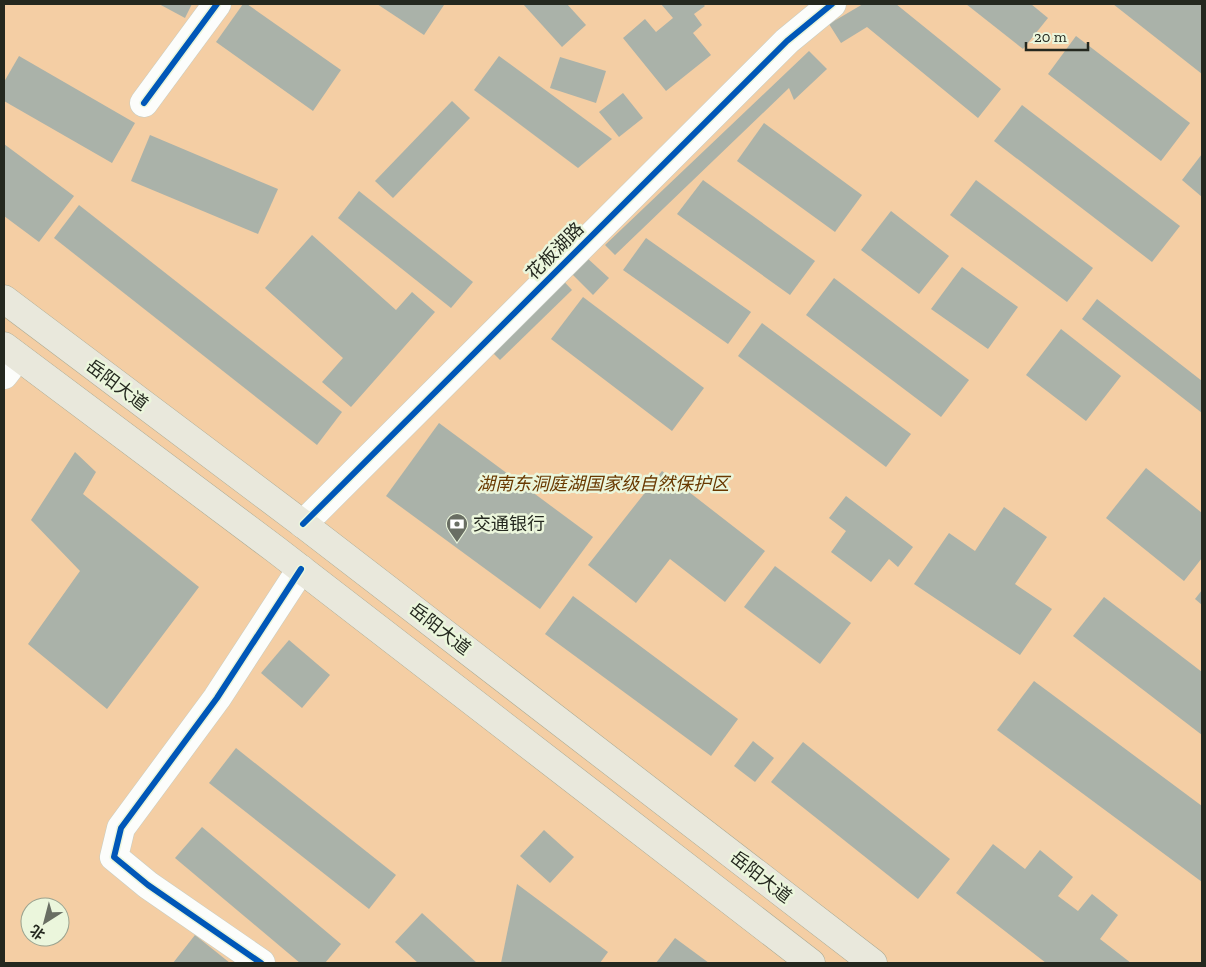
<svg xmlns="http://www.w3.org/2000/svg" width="1206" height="967" viewBox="0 0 1206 967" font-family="'Zilla Slab','Noto Sans SC',serif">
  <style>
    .green { fill: #f4cea4; fill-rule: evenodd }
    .building { fill: #aab2a9 }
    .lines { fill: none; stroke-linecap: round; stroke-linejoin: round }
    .minor-casing { stroke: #c8cdc2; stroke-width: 29 }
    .major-casing { stroke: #aaa992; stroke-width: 29 }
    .minor { stroke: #fcfdfb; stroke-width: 28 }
    .major { stroke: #e9e8dc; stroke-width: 28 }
    .cycleway-casing { stroke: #ebf6dc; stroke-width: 9 }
    .cycleway { stroke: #0057b8; stroke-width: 6 }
    .labels { text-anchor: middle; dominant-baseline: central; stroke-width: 5; stroke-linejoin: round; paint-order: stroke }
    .street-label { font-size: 18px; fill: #24281f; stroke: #ebf6dc }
    .park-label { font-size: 18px; font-style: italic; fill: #693900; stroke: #ebf6dc }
    .poi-label { font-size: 18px; fill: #24281f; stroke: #ebf6dc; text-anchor: start }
  </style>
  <rect width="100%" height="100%" fill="#eaf0e2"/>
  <path class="green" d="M 4,4 L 1202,4 L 1202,963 L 4,963 ZM 30,907 L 60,907 L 60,937 L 30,937 Z"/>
  <g class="building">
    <polygon points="159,4 192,4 185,18"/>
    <polygon points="243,4 247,4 341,70 313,111 216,42"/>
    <polygon points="377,4 443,4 444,5 424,35"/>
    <polygon points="523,4 567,4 586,25 562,47"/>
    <polygon points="661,4 703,4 705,6 694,14 702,25 693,33 711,55 666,91 623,38 645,19 656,32 673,18"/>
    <polygon points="863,4 896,4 1001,89 978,118 867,27 841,43 829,24"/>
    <polygon points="966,4 1031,4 1048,18 1023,49"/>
    <polygon points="1113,4 1199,4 1202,6 1202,74"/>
    <polygon points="1076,36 1190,123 1161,161 1048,74"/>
    <polygon points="809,51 827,69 794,100 789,88 615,255 605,245"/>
    <polygon points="19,56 135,123 112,163 4,101 4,82"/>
    <polygon points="499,56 612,139 578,168 474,90"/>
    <polygon points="560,57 606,71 596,103 550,88"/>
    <polygon points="623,93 643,118 619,137 599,112"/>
    <polygon points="452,101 470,118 393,198 375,181"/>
    <polygon points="1022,105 1180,226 1152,262 994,141"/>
    <polygon points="764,123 862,195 835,232 737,161"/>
    <polygon points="150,135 278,189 258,234 131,181"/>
    <polygon points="4,144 74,196 39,242 4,216"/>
    <polygon points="1202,154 1202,197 1182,180"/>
    <polygon points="703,180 815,261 790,295 677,214"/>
    <polygon points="976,180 1093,268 1067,302 950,215"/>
    <polygon points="359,191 473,282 451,308 338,218"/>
    <polygon points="79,205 342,412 317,445 54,238"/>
    <polygon points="891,211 949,256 919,294 861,250"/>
    <polygon points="312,235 396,310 412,292 435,312 351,407 322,382 343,358 265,288"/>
    <polygon points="646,238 751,312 728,344 623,270"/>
    <polygon points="586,257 609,278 593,295 571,273"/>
    <polygon points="962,267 1018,307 988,349 931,309"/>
    <polygon points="558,275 572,290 500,360 485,345"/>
    <polygon points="834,278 969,380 941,417 806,315"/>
    <polygon points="583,297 704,388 672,431 551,339"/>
    <polygon points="1097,299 1202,381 1202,413 1082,319"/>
    <polygon points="762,323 911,434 886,467 738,356"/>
    <polygon points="1061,329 1121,376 1086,421 1026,375"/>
    <polygon points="439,423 593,537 540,609 386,496"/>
    <polygon points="75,452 96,472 83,494 199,587 107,709 28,644 80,571 31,520"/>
    <polygon points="1146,468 1202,513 1202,558 1184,581 1106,518"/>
    <polygon points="662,471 765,551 725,602 670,559 636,603 588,565"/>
    <polygon points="846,496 913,547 898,567 889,559 871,582 831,552 846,531 829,518"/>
    <polygon points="1004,507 1047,537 1015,584 1052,609 1020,655 914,584 949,533 975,551"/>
    <polygon points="775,566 851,623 820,664 744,607"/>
    <polygon points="1202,590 1202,605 1195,599"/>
    <polygon points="573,596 738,719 711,756 545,634"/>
    <polygon points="1104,597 1202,672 1202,735 1073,636"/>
    <polygon points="289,640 330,675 302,708 261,673"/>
    <polygon points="1034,681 1202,806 1202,882 997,730"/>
    <polygon points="753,741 774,758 755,782 734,766"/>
    <polygon points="803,742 950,859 918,899 771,782"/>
    <polygon points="236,748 396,875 369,909 209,783"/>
    <polygon points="202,827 341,944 325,963 300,963 175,858"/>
    <polygon points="544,830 574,857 550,883 520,856"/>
    <polygon points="993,844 1025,869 1040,850 1073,877 1058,896 1078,911 1092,894 1118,915 1100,939 1131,963 1046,963 956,893"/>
    <polygon points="517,884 608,952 600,963 501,963"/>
    <polygon points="422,913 477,963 418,963 395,942"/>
    <polygon points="195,935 230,963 173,963"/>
    <polygon points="675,938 709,963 656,963"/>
  </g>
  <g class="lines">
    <g class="minor-casing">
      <g id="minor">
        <polyline points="144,103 217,4"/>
        <polyline points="4,375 17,358"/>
        <polyline points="303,524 787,41 832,4"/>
        <polyline points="261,963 148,885 114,857 121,828 217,698 301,569"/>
      </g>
    </g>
    <g class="major-casing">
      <g id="major">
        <polyline points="4,299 303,524 873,963"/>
        <polyline points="4,346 275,549 811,963"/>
      </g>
    </g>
    <use href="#minor" class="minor"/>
    <use href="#major" class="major"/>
    <g class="cycleway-casing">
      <g id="cycleway">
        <polyline points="144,103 217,4"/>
        <polyline points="303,524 787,41 832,4"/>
        <polyline points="261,963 148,885 114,857 121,828 217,698 301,569"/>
      </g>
    </g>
    <use href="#cycleway" class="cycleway"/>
  </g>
  <defs>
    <g id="bank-pin" transform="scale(1.125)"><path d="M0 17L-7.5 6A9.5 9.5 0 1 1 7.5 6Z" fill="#696e63" stroke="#ebf6dc"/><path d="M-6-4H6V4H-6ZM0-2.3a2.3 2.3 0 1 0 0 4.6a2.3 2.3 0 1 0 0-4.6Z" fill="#fff"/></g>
  </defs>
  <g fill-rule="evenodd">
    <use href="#bank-pin" x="457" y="524"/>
  </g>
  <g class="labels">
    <g class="street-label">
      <text transform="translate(555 251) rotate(-45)">花板湖路</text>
      <text transform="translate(117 385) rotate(37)">岳阳大道</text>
      <text transform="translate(440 629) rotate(38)">岳阳大道</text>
      <text transform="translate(761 877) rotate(38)">岳阳大道</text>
    </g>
    <g class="park-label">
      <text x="603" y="484">湖南东洞庭湖国家级自然保护区</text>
    </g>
    <g class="poi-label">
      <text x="473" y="524">交通银行</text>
    </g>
  </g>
  <rect width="1206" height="967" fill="none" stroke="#24281f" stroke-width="10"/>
  <g transform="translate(45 922) rotate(216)"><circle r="24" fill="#ebf6dc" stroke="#9ba490"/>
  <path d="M0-4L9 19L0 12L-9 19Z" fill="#696e63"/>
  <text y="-8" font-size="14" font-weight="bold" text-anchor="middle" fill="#24281f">北</text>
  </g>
  <path d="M1026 42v8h62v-8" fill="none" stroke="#24281f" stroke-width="2.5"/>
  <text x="1034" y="42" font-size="15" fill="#24281f" stroke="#ebf6dc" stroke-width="4" paint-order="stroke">20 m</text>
</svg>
